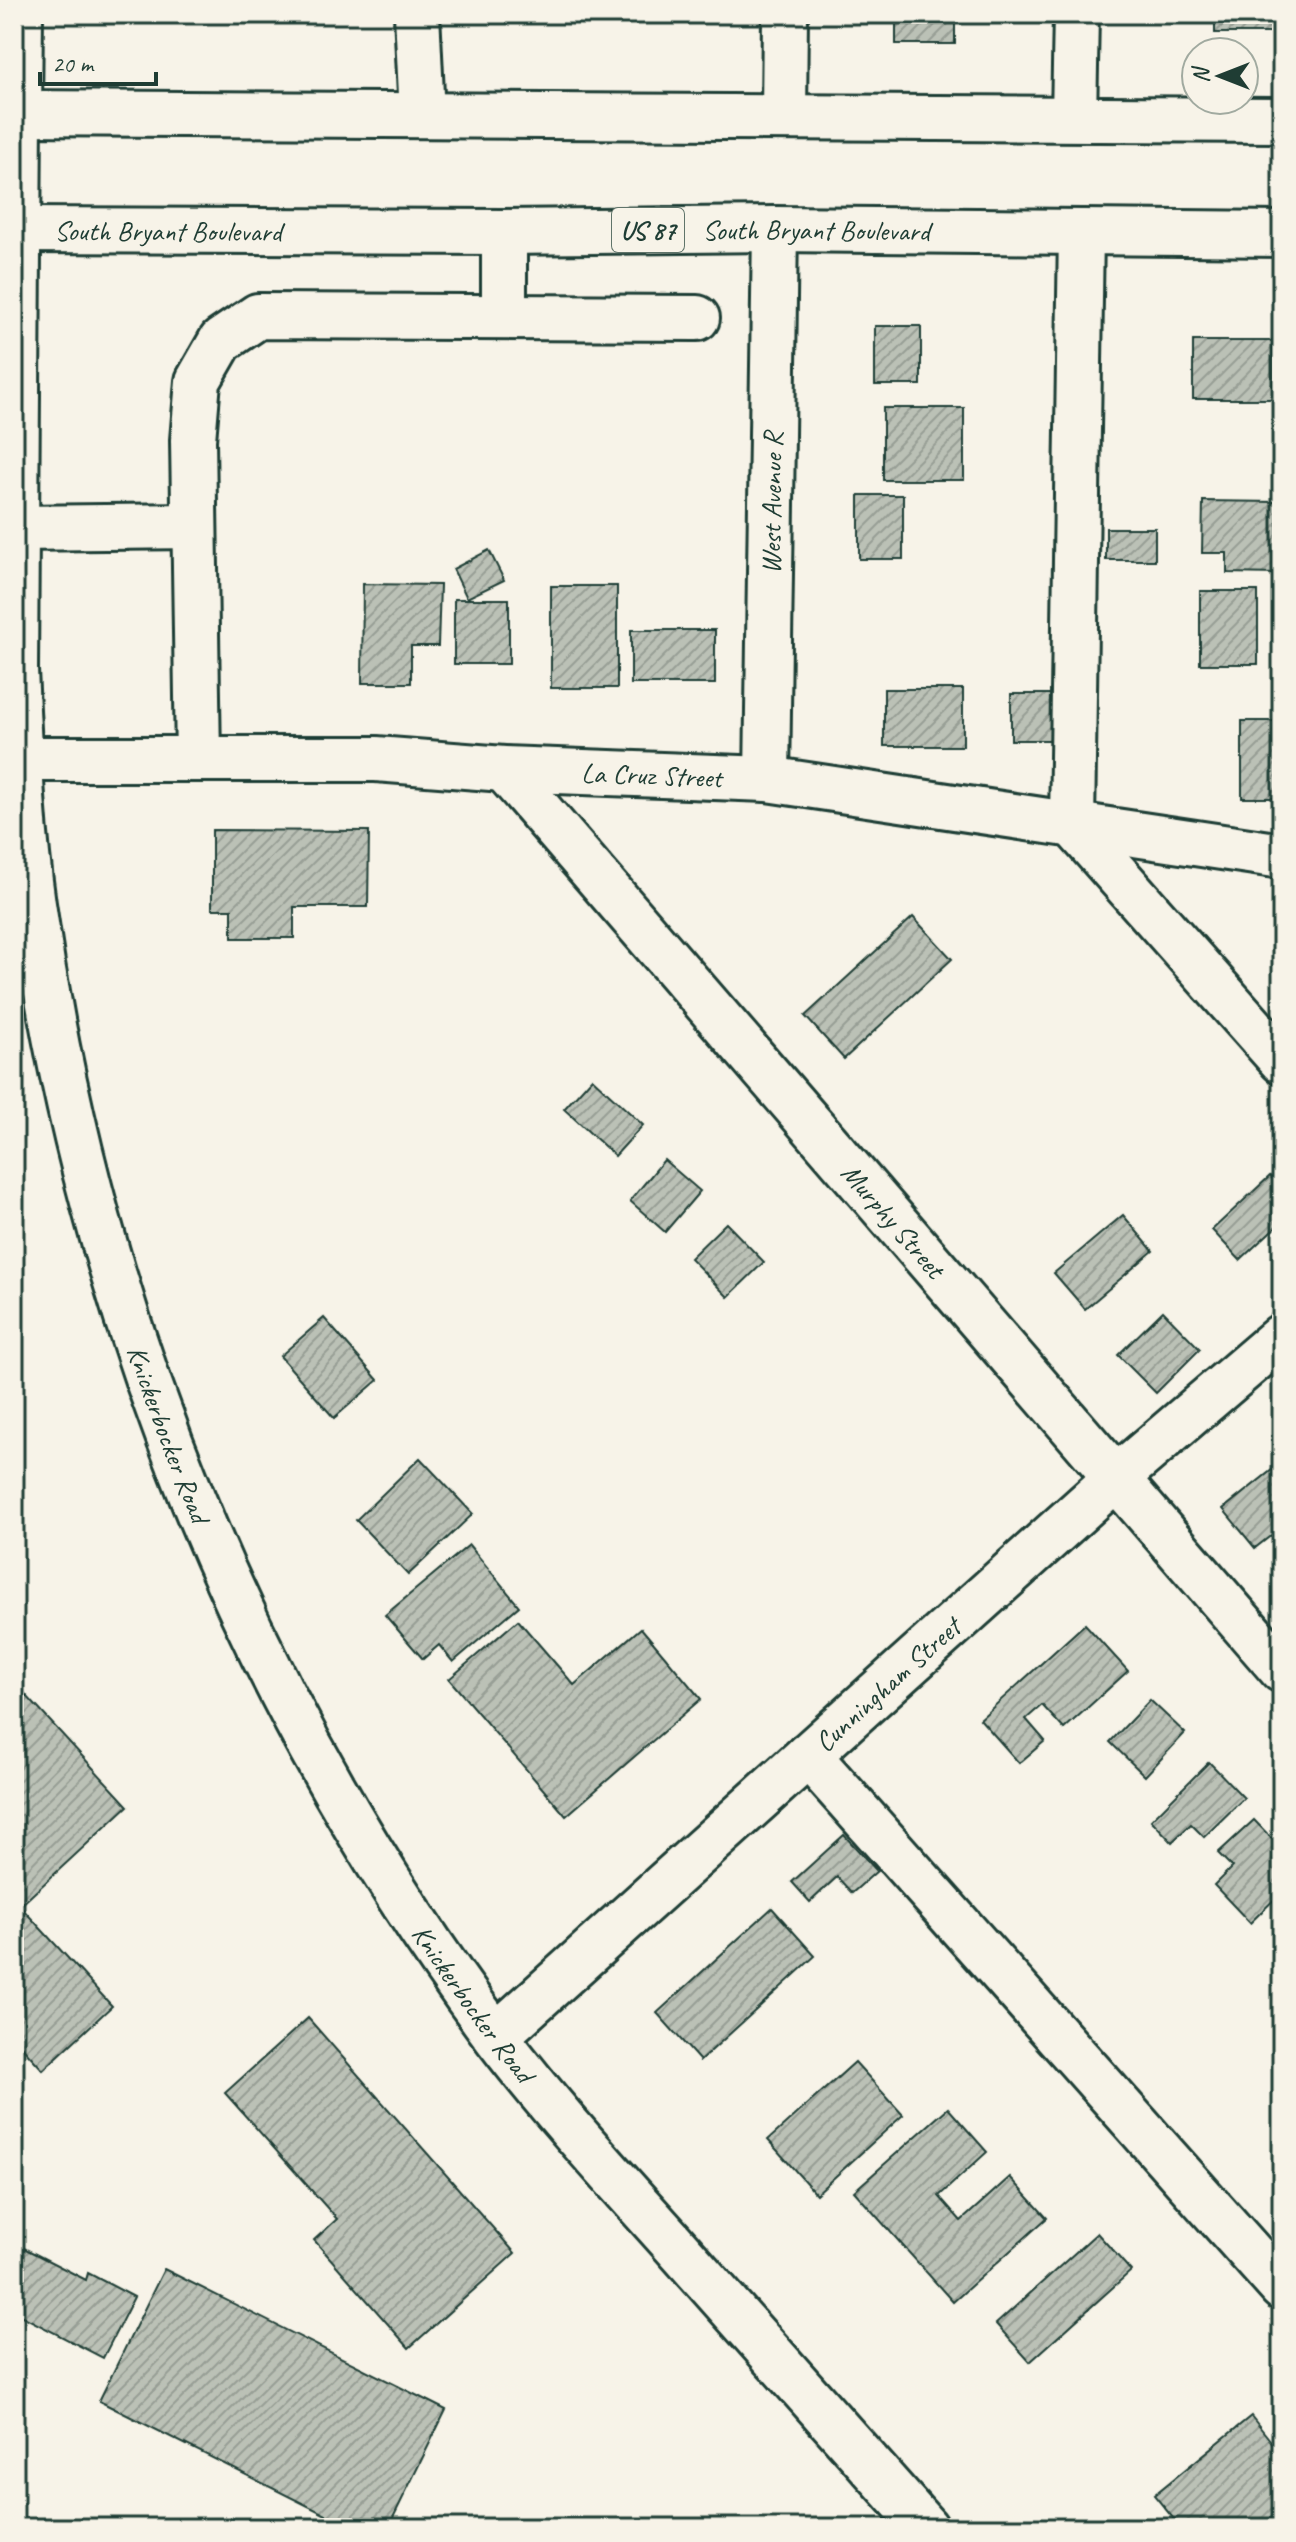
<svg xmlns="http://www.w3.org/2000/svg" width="1296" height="2542" viewBox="0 0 1296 2542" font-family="Caveat,sans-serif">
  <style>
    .building { fill: url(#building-hatch); stroke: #1f3d34; stroke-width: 2 }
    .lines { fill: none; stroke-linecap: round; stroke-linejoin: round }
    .minor-casing { stroke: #1f3d34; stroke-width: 50 }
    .major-casing { stroke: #1f3d34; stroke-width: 50 }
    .minor { stroke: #f7f3e8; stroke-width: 44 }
    .major { stroke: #f7f3e8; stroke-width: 44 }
    .labels { text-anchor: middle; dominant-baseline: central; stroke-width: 8; stroke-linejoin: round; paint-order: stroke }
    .shield { fill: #f7f3e8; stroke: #60746a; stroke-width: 2 }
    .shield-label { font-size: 26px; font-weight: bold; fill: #1f3d34 }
    .street-label { font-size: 28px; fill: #1f3d34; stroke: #f7f3e8 }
  </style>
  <defs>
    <pattern id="building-hatch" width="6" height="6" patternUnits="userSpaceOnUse" patternTransform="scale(2)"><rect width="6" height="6" fill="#bbc1b6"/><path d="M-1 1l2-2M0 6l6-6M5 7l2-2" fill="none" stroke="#979e95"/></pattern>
  </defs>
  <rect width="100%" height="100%" fill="#f7f3e8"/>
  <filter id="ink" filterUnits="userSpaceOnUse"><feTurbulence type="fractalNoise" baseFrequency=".0125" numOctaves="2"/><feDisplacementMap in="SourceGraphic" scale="16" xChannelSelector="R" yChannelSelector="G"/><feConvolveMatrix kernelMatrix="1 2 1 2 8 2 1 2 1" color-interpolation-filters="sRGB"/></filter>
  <g filter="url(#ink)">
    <g class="building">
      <rect x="896" y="14" width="59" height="30"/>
      <rect x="1215" y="14" width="62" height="19"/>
      <rect x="875" y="326" width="46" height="59"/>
      <rect x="1193" y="341" width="80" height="58"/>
      <rect x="883" y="408" width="81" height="72"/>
      <rect x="859" y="495" width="44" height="64"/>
      <polygon points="1203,501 1278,502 1277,574 1227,573 1227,553 1202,553"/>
      <rect x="1106" y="528" width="49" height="32"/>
      <polygon points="489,550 504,580 467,598 453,569"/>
      <polygon points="363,584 440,585 438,646 411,646 411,683 362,683"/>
      <rect x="551" y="586" width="66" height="102"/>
      <rect x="1200" y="591" width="58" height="73"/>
      <rect x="454" y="599" width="55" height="65"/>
      <rect x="631" y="630" width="84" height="54"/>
      <rect x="884" y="689" width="79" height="57"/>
      <rect x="1011" y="694" width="43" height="46"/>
      <rect x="1242" y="721" width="40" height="77"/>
      <polygon points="212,830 369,831 368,907 294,907 294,938 232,938 232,909 212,909"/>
      <polygon points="913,917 952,959 844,1059 805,1016"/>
      <polygon points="592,1078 643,1125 615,1156 564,1109"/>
      <polygon points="664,1160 700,1191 665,1232 630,1201"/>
      <polygon points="1270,1176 1282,1189 1282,1221 1240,1260 1212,1230"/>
      <polygon points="1123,1215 1153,1251 1085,1309 1054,1273"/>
      <polygon points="726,1223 764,1262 728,1297 690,1258"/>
      <polygon points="1163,1311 1200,1349 1156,1393 1118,1355"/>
      <polygon points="324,1318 378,1380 334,1418 280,1356"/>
      <polygon points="420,1458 473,1514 408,1575 356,1520"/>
      <polygon points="1277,1466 1282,1472 1282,1527 1255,1548 1223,1509"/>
      <polygon points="469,1545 519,1606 453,1662 439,1645 423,1659 385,1615"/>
      <polygon points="518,1620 574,1685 641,1628 701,1699 566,1816 449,1679"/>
      <polygon points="1085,1624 1128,1671 1064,1729 1042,1705 1026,1719 1045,1741 1019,1763 980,1719"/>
      <polygon points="14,1682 128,1806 20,1906 112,2006 43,2070 14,2038"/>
      <polygon points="1150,1700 1185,1733 1145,1776 1110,1742"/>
      <polygon points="1209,1762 1244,1798 1204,1837 1191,1824 1172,1842 1151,1820"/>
      <polygon points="1254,1820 1282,1849 1282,1892 1250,1923 1214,1885 1232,1867 1218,1853"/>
      <polygon points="844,1835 877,1871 852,1893 837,1877 810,1902 792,1882"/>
      <polygon points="772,1908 815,1956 700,2061 657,2013"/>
      <polygon points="308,2018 515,2253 409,2348 314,2240 337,2219 225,2093"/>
      <polygon points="855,2062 903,2115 816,2194 768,2140"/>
      <polygon points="948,2108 987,2152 939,2196 961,2221 1010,2177 1047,2218 953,2302 854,2191"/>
      <polygon points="1097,2233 1131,2271 1030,2362 996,2324"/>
      <polygon points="14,2243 86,2280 88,2273 134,2297 103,2358 14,2312"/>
      <polygon points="164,2269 446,2410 388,2528 352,2528 99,2401"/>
      <polygon points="1251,2416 1282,2455 1282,2528 1181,2528 1154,2495"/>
    </g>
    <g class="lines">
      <g class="minor-casing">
        <g id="minor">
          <polyline points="417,14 422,115"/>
          <polyline points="19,113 20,14"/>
          <polyline points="784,116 785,14"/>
          <polyline points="1074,118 1076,14"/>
          <polyline points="1081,232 1072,824 1282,1061"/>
          <polyline points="504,317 504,232"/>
          <polyline points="16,528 194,526"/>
          <path id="s1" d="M 14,759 L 376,759 L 504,769 L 767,779 L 1282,856"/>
          <polyline points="198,759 193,440 198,381 221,341 258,316 697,318"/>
          <path id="s2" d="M 504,769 L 1282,1670"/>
          <path id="s3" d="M 767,779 L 775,229"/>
          <polyline points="808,1755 1282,2288"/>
          <path id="s4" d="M 496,2036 L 1116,1478 L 1282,1336"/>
        </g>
      </g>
      <g class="major-casing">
        <g id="major">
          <polyline points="14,113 1282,120"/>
          <path id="s5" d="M 19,113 L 15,670 C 19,748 22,827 33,904 C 90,1315 249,1705 497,2038 C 551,2109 611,2174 671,2241 C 756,2336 841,2432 926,2528"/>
          <path id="s6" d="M 14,230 L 504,232 L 775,229 L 1282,234"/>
        </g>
      </g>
      <use href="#minor" class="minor"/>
      <use href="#major" class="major"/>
    </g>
  </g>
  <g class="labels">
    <rect class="shield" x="612" y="208" width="72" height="44" rx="6"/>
    <g class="shield-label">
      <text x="648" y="230">US 87</text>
    </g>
    <g class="street-label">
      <text stroke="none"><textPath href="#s6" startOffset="154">South Bryant Boulevard</textPath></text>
      <text stroke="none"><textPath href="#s6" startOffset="802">South Bryant Boulevard</textPath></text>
      <text stroke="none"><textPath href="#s3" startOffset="276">West Avenue R</textPath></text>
      <text stroke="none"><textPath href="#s1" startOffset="638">La Cruz Street</textPath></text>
      <text stroke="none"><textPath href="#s2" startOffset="596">Murphy Street</textPath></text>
      <text stroke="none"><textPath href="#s5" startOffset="1340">Knickerbocker Road</textPath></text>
      <text stroke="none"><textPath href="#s4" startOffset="526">Cunningham Street</textPath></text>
      <text stroke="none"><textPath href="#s5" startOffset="1988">Knickerbocker Road</textPath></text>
    </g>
  </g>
  <rect width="1296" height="2542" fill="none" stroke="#f7f3e8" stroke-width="48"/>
  <rect x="24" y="24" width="1248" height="2494" fill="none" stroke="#1f3d34" stroke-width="3" filter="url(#ink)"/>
  <g transform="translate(1220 76) rotate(270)"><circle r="38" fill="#f7f3e8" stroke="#a1aaa0" stroke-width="2"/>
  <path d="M0-6L14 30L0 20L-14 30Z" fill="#1f3d34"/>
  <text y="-12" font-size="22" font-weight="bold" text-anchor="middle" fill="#1f3d34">N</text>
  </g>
  <path d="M40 72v12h116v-12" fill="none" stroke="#1f3d34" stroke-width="4"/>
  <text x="52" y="72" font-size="24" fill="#1f3d34" stroke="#f7f3e8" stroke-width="6" paint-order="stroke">20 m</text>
</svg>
